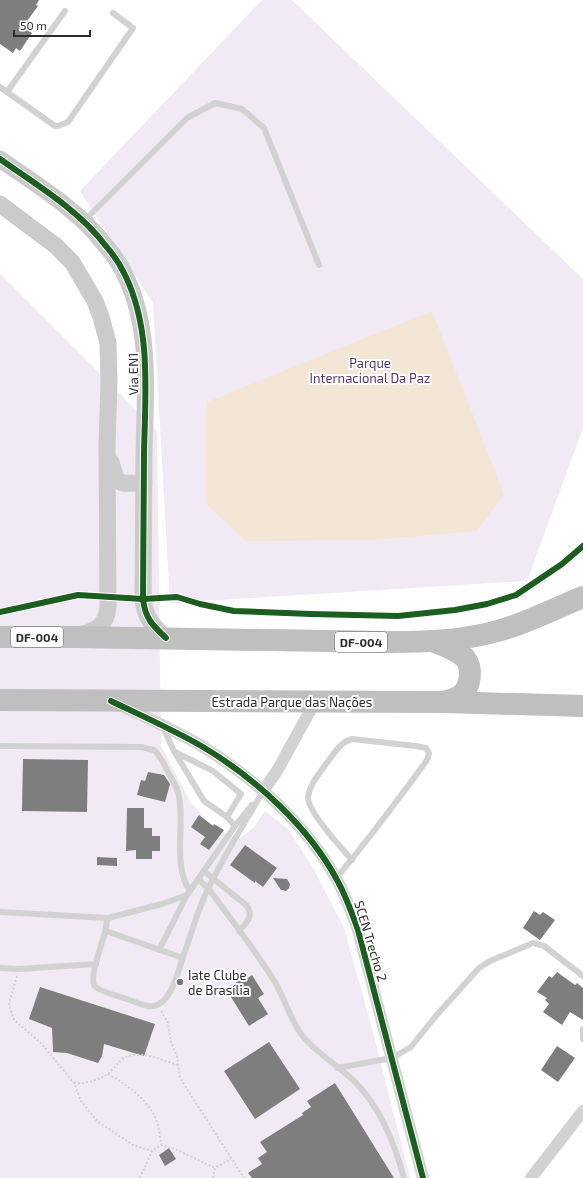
<svg xmlns="http://www.w3.org/2000/svg" width="583" height="1178" viewBox="0 0 583 1178" font-family="'Exo 2',sans-serif">
  <style>
    .green { fill: #f1eaf5 }
    .water { fill: #f3e6d4 }
    .building { fill: #7e7e7e }
    .lines { fill: none; stroke-linecap: round; stroke-linejoin: round }
    .path { stroke: #d2d2d2; stroke-width: 2; stroke-dasharray: 2 2; stroke-linecap: butt }
    .lane { stroke: #d2d2d2; stroke-width: 6 }
    .street { stroke: #d2d2d2; stroke-width: 12 }
    .secondary { stroke: #cbcbcb; stroke-width: 17 }
    .highway { stroke: #bfbfbf; stroke-width: 22 }
    .cycleway-casing { stroke: #fff; stroke-width: 8 }
    .cycleway { stroke: #1b5e20; stroke-width: 6 }
    .poi-dot { fill: #767676; stroke: #fff; stroke-width: 1.5 }
    .labels { text-anchor: middle; dominant-baseline: central; stroke-width: 4; stroke-linejoin: round; paint-order: stroke }
    .shield { fill: #fff; stroke: #6c6c6c; stroke-width: 1 }
    .shield-label { font-size: 12px; font-weight: bold; fill: #2d2d2d }
    .park-label { font-size: 13px; fill: #5d376c; stroke: #fff }
    .street-label { font-size: 13px; fill: #2d2d2d; stroke: #fff }
    .poi-label { font-size: 13px; fill: #2d2d2d; stroke: #fff; text-anchor: start }
  </style>
  <rect width="100%" height="100%" fill="#fff"/>
  <g class="green">
    <polygon points="262,0 292,0 583,279 583,428 527,581 170,603 153,303 80,191"/>
    <polygon points="0,274 157,431 161,746 191,803 212,825 238,840 254,827 265,811 288,829 313,868 344,928 374,1036 410,1178 0,1178"/>
  </g>
  <polygon class="water" points="432,311 504,494 477,531 373,540 246,541 206,504 207,402"/>
  <g class="building">
    <polygon points="0,0 39,0 36,5 38,6 27,21 33,26 29,31 32,33 20,51 16,48 13,53 0,44"/>
    <polygon points="23,759 88,760 87,812 22,811"/>
    <polygon points="148,772 164,775 170,784 165,802 137,795 141,780 145,781"/>
    <polygon points="127,808 144,808 144,828 152,828 152,836 160,836 160,851 152,851 152,859 136,859 136,850 126,851"/>
    <polygon points="199,815 213,826 214,824 224,830 209,850 200,844 205,837 191,827"/>
    <polygon points="245,845 277,868 263,887 255,881 255,883 230,865"/>
    <polygon points="97,857 117,858 117,866 97,865"/>
    <polygon points="273,878 287,879 290,884 289,888 286,891 281,890"/>
    <polygon points="534,911 540,915 543,912 555,920 540,940 523,928"/>
    <polygon points="557,972 575,985 577,983 583,988 583,1020 570,1012 562,1025 543,1012 549,1004 545,1000 547,998 537,992 549,976 552,978"/>
    <polygon points="252,975 264,994 258,998 268,1014 249,1026 226,989 245,976 246,976 248,978"/>
    <polygon points="40,987 155,1024 144,1056 104,1044 102,1056 98,1063 67,1053 53,1052 52,1028 29,1019"/>
    <polygon points="269,1042 300,1089 255,1119 224,1071"/>
    <polygon points="557,1046 575,1058 558,1082 541,1070"/>
    <polygon points="335,1083 394,1178 252,1178 248,1173 262,1164 258,1158 267,1152 260,1142 303,1115 302,1113 311,1107 307,1101"/>
    <polygon points="169,1148 176,1159 165,1166 159,1155"/>
  </g>
  <g class="lines">
    <g class="path">
      <polyline points="17,976 9,1004 14,1020 40,1042 74,1083 81,1101 97,1121 133,1145 152,1151"/>
      <polyline points="161,1011 168,1023 171,1042 177,1056 180,1078 244,1178"/>
      <path d="M 108,1074 C 127,1085 145,1097 155,1117 C 159,1125 160,1136 161,1145"/>
      <path d="M 74,1083 C 85,1084 100,1080 109,1073 C 117,1066 121,1056 133,1055 C 148,1053 164,1061 178,1065"/>
      <polyline points="140,1178 152,1151 161,1145 175,1149 215,1168"/>
      <polyline points="213,1178 215,1168 231,1159"/>
    </g>
    <g class="lane">
      <polyline points="0,87 55,126 58,126 68,122 133,28 113,13"/>
      <polyline points="7,92 65,11"/>
      <polyline points="91,222 89,216 187,118 215,103 242,109 264,128 319,265"/>
      <polyline points="163,727 174,751 204,801 227,817 235,826"/>
      <path d="M 0,746 L 141,747 L 154,750 C 161,756 165,766 169,774 C 173,781 178,788 179,797 C 185,827 172,865 190,891"/>
      <polyline points="175,752 213,771 241,794 227,817"/>
      <path d="M 204,871 L 246,905 C 255,916 246,923 239,931"/>
      <path d="M 336,878 C 368,841 396,802 425,763 L 428,758 L 429,753 L 426,748 L 416,746 L 352,739 C 340,742 334,754 326,764 C 319,774 310,784 308,797 C 307,810 342,849 352,860"/>
      <path d="M 198,879 L 208,888 C 231,919 255,950 275,982 C 284,998 291,1020 301,1034 C 315,1052 336,1064 353,1080 C 380,1106 394,1142 404,1178"/>
      <polyline points="0,912 108,918 162,904 187,895"/>
      <path d="M 108,918 C 106,923 106,928 105,933 C 102,942 90,977 94,985 C 97,991 121,997 127,999 C 136,1002 150,1010 159,1004 C 173,997 179,968 184,954 C 192,932 198,909 208,889 C 224,855 245,823 263,791"/>
      <polyline points="106,931 183,958"/>
      <polyline points="159,950 187,895 235,826 252,805"/>
      <polyline points="0,968 19,969 96,964"/>
      <polyline points="583,1029 583,1039"/>
      <polyline points="337,1068 392,1058 411,1047 435,1017 479,968 490,961 533,943 544,946 583,976"/>
    </g>
    <g class="street">
      <path d="M 118,704 C 147,718 177,731 205,748 C 257,781 307,825 337,880 C 346,896 352,913 358,930 L 423,1178"/>
      <polyline points="263,791 277,771 315,702"/>
      <polyline points="531,1178 583,1111"/>
    </g>
    <g class="secondary">
      <path d="M 0,159 C 35,184 79,210 105,245 C 113,254 120,264 125,275 C 152,330 145,395 144,454 C 144,502 143,550 143,599 C 145,618 152,625 166,638"/>
      <path d="M 0,204 L 56,246 L 72,262 L 95,301 L 101,317 L 108,343 L 109,381 L 107,446 L 108,607 C 106,626 97,630 80,635"/>
      <path d="M 111,462 C 118,488 119,483 144,483"/>
    </g>
    <g class="highway">
      <path d="M 0,637 L 75,637 L 388,642 C 426,642 464,641 501,630 C 529,622 556,608 583,597"/>
      <path d="M 435,642 C 445,646 457,650 465,658 C 473,668 471,687 461,695 C 456,699 449,700 444,702"/>
      <polyline points="0,700 444,702 583,706"/>
    </g>
    <g class="cycleway-casing">
      <g id="cycleway">
        <path d="M 0,159 C 35,184 79,210 105,245 C 113,254 120,264 125,275 C 152,330 145,395 144,454 C 144,502 143,550 143,599 C 145,618 152,625 166,638"/>
        <polyline points="0,612 78,595 143,599 177,597 200,604 234,611 311,614 398,616 455,610 487,604 516,595 562,564 583,546"/>
        <path d="M 111,701 C 142,716 174,730 203,747 C 255,778 309,827 337,880 C 346,896 352,913 358,930 L 423,1178"/>
      </g>
    </g>
    <use href="#cycleway" class="cycleway"/>
  </g>
  <circle class="poi-dot" cx="180" cy="982" r="4"/>
  <g class="labels">
    <g class="shield">
      <rect x="11" y="627" width="52" height="20" rx="3"/>
      <rect x="335" y="632" width="52" height="20" rx="3"/>
    </g>
    <g class="shield-label">
      <text x="37" y="637">DF-004</text>
      <text x="361" y="642">DF-004</text>
    </g>
    <g class="park-label">
      <text x="370" y="363">Parque<tspan x="370" dy="15">Internacional Da Paz</tspan></text>
    </g>
    <g class="street-label">
      <text transform="translate(133 374) rotate(-91)">Via EN1</text>
      <text x="292" y="702">Estrada Parque das Nações</text>
      <text transform="translate(371 941) rotate(73)">SCEN Trecho 2</text>
    </g>
    <g class="poi-label">
      <text x="188" y="975">Iate Clube<tspan x="188" dy="15">de Brasília</tspan></text>
    </g>
  </g>
  <path d="M14 30v6h76v-6" fill="none" stroke="#2d2d2d" stroke-width="2"/>
  <text x="20" y="30" font-size="12" fill="#2d2d2d" stroke="#ffffff" stroke-width="3" paint-order="stroke">50 m</text>
</svg>
